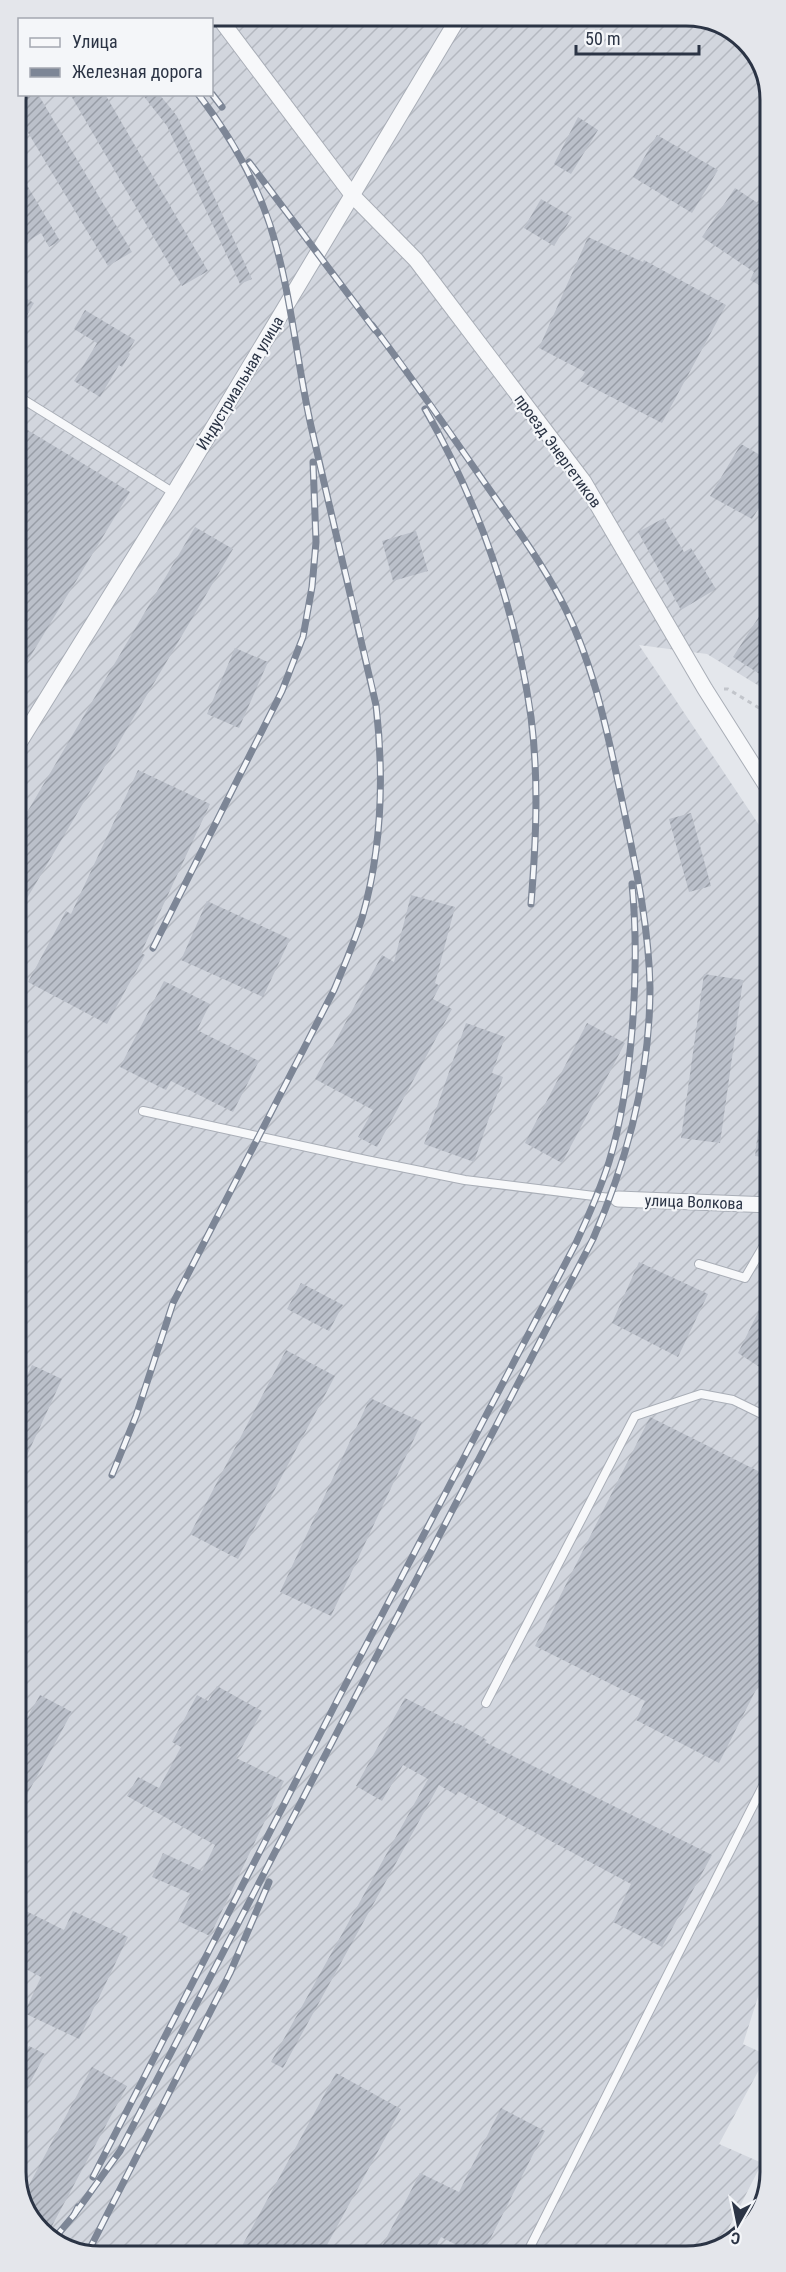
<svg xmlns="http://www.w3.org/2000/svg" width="786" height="2272" viewBox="0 0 786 2272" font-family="'Roboto Condensed',sans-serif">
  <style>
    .industrial { fill: url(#industrial-furrows) }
    .building { fill: url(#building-hatch) }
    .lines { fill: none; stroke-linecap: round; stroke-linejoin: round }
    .lane-casing { stroke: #a9aeb7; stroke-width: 10 }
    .street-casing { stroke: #a9aeb7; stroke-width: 17 }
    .path { stroke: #c2c5cb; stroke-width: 3; stroke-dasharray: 4.5 4.5; stroke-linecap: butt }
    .lane { stroke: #f7f8fa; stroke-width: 8 }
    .street { stroke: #f7f8fa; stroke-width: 15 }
    .rail-casing { stroke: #7d8696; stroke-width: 7 }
    .rail { stroke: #f4f6f9; stroke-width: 4.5; stroke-dasharray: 14; stroke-linecap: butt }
    .labels { text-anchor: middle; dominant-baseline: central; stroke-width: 4.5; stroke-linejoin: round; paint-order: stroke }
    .street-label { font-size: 16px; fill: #2b3445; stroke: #f4f6f9 }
    .rim { fill: none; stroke: #2b3445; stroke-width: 3 }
  </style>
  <defs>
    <pattern id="industrial-furrows" width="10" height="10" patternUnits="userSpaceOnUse" patternTransform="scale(1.5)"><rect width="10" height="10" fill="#d2d6de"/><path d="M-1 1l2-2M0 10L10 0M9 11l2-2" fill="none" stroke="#b4b8c0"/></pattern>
    <pattern id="building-hatch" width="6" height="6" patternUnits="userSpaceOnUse" patternTransform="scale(1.5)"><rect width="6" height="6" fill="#bbc0ca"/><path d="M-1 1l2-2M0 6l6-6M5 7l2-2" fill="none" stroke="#989da6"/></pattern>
  </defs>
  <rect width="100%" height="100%" fill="#e4e7ec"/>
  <polygon class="industrial" points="99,15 693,15 742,36 768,77 769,692 707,654 639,645 769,840 771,1967 763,1981 743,2044 767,2055 719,2144 762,2163 719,2247 709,2254 93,2257 44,2236 18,2195 15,94 19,84 20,94 212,94 212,20 88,19"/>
  <g class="building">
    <polygon points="15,94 38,94 132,252 108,266 15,111"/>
    <polygon points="70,94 105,94 208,271 182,286"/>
    <polygon points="142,94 159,94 177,116 252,279 240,284 167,126"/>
    <polygon points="578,117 598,130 571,174 554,164"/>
    <polygon points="657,135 718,170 692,213 633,177"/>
    <polygon points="15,165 60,241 49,247 41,233 28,241 15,220"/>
    <polygon points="735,188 768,210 768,290 750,280 754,272 702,237"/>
    <polygon points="541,199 572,217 554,246 524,228"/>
    <polygon points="588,237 643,262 644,260 726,305 662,423 580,381 585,372 539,348"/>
    <polygon points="15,292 34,303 15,336"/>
    <polygon points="85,310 135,340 128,352 130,354 122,367 119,365 100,397 74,381 97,343 74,329"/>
    <polygon points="16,423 130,492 16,680"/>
    <polygon points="741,444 769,460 769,492 752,519 710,496"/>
    <polygon points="664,518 684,552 691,548 716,589 681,610 638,532"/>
    <polygon points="195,527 233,549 16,917 16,831"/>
    <polygon points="416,531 428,571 393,581 382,541"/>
    <polygon points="769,601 769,680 733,657"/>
    <polygon points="235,648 268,662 239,728 207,714"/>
    <polygon points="138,770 210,804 141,953 145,955 107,1024 28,982 66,911 71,914"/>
    <polygon points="691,813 711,886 689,892 669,819"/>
    <polygon points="411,895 455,907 435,983 440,986 433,999 452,1009 377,1147 358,1137 373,1110 315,1079 382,955 394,962"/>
    <polygon points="207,901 290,939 263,997 181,960"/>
    <polygon points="704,974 743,980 720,1143 681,1138"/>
    <polygon points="164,981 210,1004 197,1030 259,1061 233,1112 171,1081 166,1090 120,1067"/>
    <polygon points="466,1023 505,1037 492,1073 503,1077 474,1162 424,1144"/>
    <polygon points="587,1023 625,1043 562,1163 525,1143"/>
    <polygon points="761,1107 770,1108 770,1158 755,1156"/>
    <polygon points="639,1262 708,1294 678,1357 612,1323"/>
    <polygon points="301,1283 343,1305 329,1331 287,1309"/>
    <polygon points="770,1288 770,1374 738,1353"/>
    <polygon points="286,1350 335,1376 238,1559 190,1534"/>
    <polygon points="32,1365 62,1379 17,1477 17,1396"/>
    <polygon points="370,1398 422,1422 331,1616 280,1592"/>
    <polygon points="650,1417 770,1477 770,1662 719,1763 636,1720 645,1701 535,1646"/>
    <polygon points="217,1686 262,1711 236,1758 284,1781 210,1936 178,1921 191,1894 152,1877 163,1853 202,1871 215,1845 127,1796 138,1777 159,1788 181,1747 172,1742 197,1695 208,1701"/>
    <polygon points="40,1695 72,1712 17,1813 17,1736"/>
    <polygon points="405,1698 456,1724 457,1723 487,1740 485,1742 712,1855 662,1947 613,1922 631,1884 458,1791 456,1795 439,1785 283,2068 271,2062 428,1779 403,1765 382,1801 356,1786"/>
    <polygon points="18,1907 64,1930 73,1911 128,1937 79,2039 24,2013 41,1977 18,1965"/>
    <polygon points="29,2046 45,2054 18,2106 18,2068"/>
    <polygon points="92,2067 127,2086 46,2237 21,2200"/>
    <polygon points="336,2073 401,2109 321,2256 260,2256 242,2246"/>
    <polygon points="501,2108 545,2131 482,2255 476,2255 441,2237 431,2255 377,2256 420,2173 459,2192"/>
  </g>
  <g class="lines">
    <g class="lane-casing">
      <g id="lane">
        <polyline points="16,395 174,493"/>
        <polyline points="143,1111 366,1160 465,1180 618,1199"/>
        <polyline points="699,1264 745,1278 770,1235"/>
        <polyline points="486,1703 635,1416 701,1394 733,1400 770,1418"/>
        <polyline points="526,2255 770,1772"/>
      </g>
    </g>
    <g class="street-casing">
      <g id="street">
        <polyline points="217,15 353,196 416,260 584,482 705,689 769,790"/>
        <polyline points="16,748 174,493 460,15"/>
        <polyline points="618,1199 770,1205"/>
      </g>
    </g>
    <polyline class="path" points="724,689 728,689 769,714"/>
    <use href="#lane" class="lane"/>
    <use href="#street" class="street"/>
    <g class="rail-casing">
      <g id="rail">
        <polyline points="136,15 139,20"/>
        <polyline points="151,15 155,20"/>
        <polyline points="212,94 222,107"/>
        <polyline points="249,162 375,330"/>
        <path d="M 425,409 C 479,503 516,610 531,717 C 539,779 536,842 531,904"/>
        <polyline points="153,948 282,691 303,637 312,587 316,542 313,462"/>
        <path d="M 112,1475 L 136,1416 L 173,1303 L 334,990 C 344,966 354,943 362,918 C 382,849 384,775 376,705 C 355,611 332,519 311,426 C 296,359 291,290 270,225 C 254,177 229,134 198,94"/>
        <path d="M 93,2177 L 338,1699 L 576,1243 C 588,1217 600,1190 609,1162 C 633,1083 640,967 632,884"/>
        <path d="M 74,2215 L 120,2151 L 593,1239 C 627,1161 650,1074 650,988 C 649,921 633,855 620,791 C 606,726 592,659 561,600 C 539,558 510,519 482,479 C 446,427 410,375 372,325"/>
        <polyline points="53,2240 74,2215 78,2207"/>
        <polyline points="87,2254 230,1973 269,1882"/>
      </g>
    </g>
    <use href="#rail" class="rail"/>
  </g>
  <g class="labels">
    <g class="street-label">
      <text transform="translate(240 383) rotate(-59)">Индустриальная улица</text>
      <text transform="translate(558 451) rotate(54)">проезд Энергетиков</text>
      <text transform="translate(694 1202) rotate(2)">улица Волкова</text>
    </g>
  </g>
  <path d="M0 0H786V2272H0ZM100 26H686A74 74 0 0 1 760 100V2172A74 74 0 0 1 686 2246H100A74 74 0 0 1 26 2172V100A74 74 0 0 1 100 26Z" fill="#e4e6eb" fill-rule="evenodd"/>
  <path class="rim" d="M100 26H686A74 74 0 0 1 760 100V2172A74 74 0 0 1 686 2246H100A74 74 0 0 1 26 2172V100A74 74 0 0 1 100 26Z"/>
  <rect x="18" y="18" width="195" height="78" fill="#f4f6f9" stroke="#a4a8b1" stroke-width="1.5"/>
  <rect x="30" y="38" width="30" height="9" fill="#f7f8fa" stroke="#a4a8b1" stroke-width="1.5"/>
  <text x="72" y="48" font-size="18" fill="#2b3445">Улица</text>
  <rect x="30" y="68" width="30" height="9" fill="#7d8696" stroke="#a4a8b1" stroke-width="1.5"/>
  <text x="72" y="78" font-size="18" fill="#2b3445">Железная дорога</text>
  <g transform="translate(738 2224) rotate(189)" stroke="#f4f6f9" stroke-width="4.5" paint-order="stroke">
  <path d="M0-4.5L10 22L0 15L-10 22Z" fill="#2b3445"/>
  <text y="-9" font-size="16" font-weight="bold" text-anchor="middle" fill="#2b3445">С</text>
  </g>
  <path d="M576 45v9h123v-9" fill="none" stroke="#2b3445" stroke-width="3"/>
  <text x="585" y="45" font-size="18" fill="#2b3445" stroke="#f4f6f9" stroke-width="4.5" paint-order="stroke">50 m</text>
</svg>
